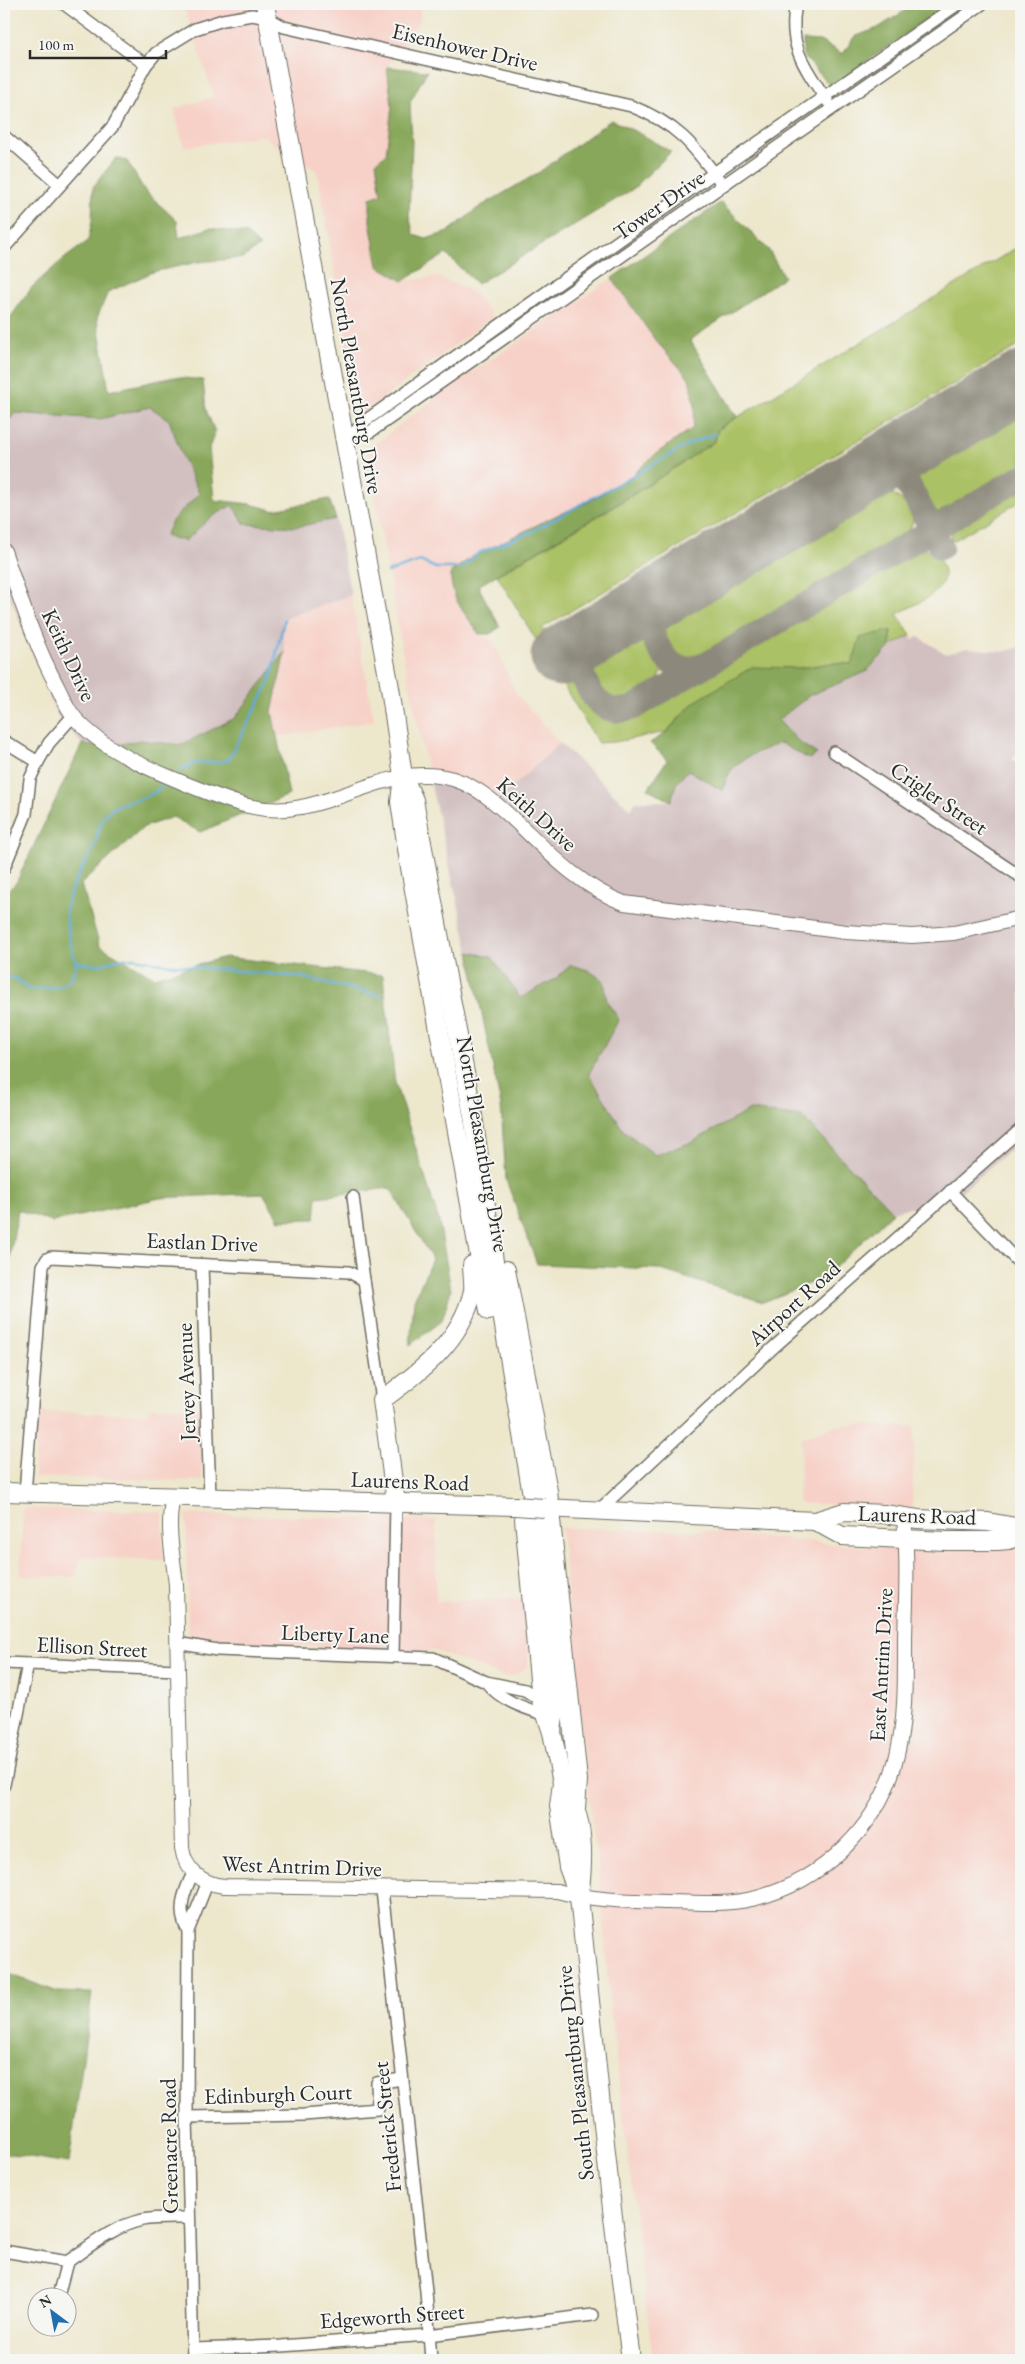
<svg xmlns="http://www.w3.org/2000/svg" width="1025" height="2364" viewBox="0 0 1025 2364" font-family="'EB Garamond',serif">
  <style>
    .built { fill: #f7d1c8 }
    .industrial { fill: #d2bfc0 }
    .green { fill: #abc165; stroke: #6b7648 }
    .forest { fill: #88a75a; stroke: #5a6942 }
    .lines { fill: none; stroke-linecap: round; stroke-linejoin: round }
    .stream { stroke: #5faad7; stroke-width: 2.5 }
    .taxiway { stroke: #8c897c; stroke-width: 25 }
    .runway { stroke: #8c897c; stroke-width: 61 }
    .minor-casing { stroke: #6f6d63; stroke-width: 14 }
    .tertiary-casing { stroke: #6f6d63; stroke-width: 16 }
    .primary-casing { stroke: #6f6d63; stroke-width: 20 }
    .minor { stroke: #fff; stroke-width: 11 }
    .tertiary { stroke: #fff; stroke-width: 14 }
    .primary { stroke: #fff; stroke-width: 18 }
    .primary-bridge-casing { stroke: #6f6d63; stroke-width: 20; stroke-linecap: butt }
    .primary-bridge { stroke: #fff; stroke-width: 18 }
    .labels { text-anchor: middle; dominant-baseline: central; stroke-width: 4; stroke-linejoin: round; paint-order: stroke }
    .street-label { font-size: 22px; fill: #2b2b2b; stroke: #f6f6f2 }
  </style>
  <rect width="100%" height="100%" fill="#f6f6f2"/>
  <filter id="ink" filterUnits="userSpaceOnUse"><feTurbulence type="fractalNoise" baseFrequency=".02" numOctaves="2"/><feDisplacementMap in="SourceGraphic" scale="10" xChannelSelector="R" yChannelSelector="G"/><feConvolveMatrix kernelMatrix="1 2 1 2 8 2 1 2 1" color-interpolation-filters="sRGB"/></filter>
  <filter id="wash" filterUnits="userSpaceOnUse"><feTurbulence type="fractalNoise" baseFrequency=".0096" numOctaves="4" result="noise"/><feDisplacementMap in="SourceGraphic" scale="20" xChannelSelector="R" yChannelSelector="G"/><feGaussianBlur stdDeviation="1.12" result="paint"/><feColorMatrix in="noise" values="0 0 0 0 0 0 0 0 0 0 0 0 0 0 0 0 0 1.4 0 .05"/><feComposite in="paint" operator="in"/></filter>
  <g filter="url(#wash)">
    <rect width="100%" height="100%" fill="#ede7cc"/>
    <g class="built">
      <polygon points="183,4 420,4 420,21 387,67 392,106 386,155 376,162 381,195 370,199 370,222 403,281 437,277 473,292 493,317 360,415 317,171 263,136 184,147 174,109 214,97"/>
      <polygon points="612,278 655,340 689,378 695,406 693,429 657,453 631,476 587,503 557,515 519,535 458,605 479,634 494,642 516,694 560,743 494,804 430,781 403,655 367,450 447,389"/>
      <polygon points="351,595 374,721 276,737 272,712 285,652 280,620"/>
      <polygon points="151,1407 200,1407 202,1481 34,1477 37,1412 147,1414"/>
      <polygon points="862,1425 915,1427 912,1508 798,1503 802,1438 834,1426"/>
      <polygon points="23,1508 163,1512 163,1560 81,1557 75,1577 20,1576"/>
      <polygon points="186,1514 436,1520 436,1602 526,1598 528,1666 516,1675 505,1677 436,1651 224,1642 188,1638"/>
      <polygon points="561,1528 705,1531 864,1547 1021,1546 1021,2360 653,2360 610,2009 600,1880 587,1785"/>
    </g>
    <g class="industrial">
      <polygon points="150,406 169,420 183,458 200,493 172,521 166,536 185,541 210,518 232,505 295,527 336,519 351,595 281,620 285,652 235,718 181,745 140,740 108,747 82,744 57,715 4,582 4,427 15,413 100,419"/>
      <polygon points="911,635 913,640 917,636 946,654 967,648 1003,652 1021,647 1021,746 1012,760 1021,766 1021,1140 960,1193 893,1212 801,1117 750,1110 692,1142 655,1155 623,1130 589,1073 619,1019 607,1002 604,981 571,965 555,979 520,998 492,957 469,952 430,781 465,787 494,804 560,743 631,810 636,801 671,801 676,784 687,770 697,775 725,778 745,758 780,743 809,759 816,754 800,743 778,720 810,695 866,672 891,646"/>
    </g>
    <g class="green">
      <path d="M 1021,245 L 1021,344 L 542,628 L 592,709 C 604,718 612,720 628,719 L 915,549 L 925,549 L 937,556 C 960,589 921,601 897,614 L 911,635 L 891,646 L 891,630 L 852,664 L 832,663 L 801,668 L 752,668 L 693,703 L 666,732 L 615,742 L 598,743 L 497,575 L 614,507 L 715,441 L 718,429 Z"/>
      <path d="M 1021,416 L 1021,468 L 953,508 L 938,512 C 925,502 920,494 918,477 Z"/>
      <polygon points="1021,490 1021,501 951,542 952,531"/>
      <path d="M 891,493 C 912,505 923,520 901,538 L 699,659 C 678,666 667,648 661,631 Z"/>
      <path d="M 644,640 L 658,657 L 662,672 C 658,682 650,688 640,693 C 611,707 602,702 590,672 Z"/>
    </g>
    <g class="forest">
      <path d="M 915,4 L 949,4 C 909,30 871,59 831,87 L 803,55 L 803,40 L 820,41 L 843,54 L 854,37 L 878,28 Z"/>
      <polygon points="387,67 427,71 410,102 412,143 409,216 414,235 426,239 448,232 478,208 538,173 611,120 643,135 671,152 633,189 477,284 446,254 403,281 378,266 370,222 370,198 381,194 376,162 386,154 392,106"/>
      <polygon points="116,158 127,161 145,191 177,221 179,238 210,228 247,234 260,246 243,258 198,262 153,272 108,292 97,318 109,391 174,377 203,380 206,410 215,432 209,448 214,500 250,504 273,510 329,499 336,519 295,527 245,524 232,505 210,518 185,541 165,536 172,521 199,493 183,458 169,420 150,407 100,419 15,413 4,427 4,326 33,286 61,261 88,241 92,221 93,187"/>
      <path d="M 721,202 L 768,249 L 784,277 L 690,340 L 737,417 L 718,429 L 715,441 C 639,494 557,538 478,586 L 500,627 L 490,634 L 479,634 C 466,614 449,598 451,572 L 472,557 L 557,515 L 587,503 L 631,476 L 657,453 L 693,428 L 695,406 L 689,378 L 655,340 L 612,278 Z"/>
      <path d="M 891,630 L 891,646 L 866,672 L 810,695 L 778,720 L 800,743 L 817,754 L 809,759 L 780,743 C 756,753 727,761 723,791 L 688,770 L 676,784 L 671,801 L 648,789 L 667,760 L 650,743 L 667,732 L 693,703 L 752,667 L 801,668 L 832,663 L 852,664 L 860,638 Z"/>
      <polygon points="285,652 272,712 289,795 200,832 173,817 144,827 81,884 100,946 154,977 225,957 383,975 395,1083 439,1221 451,1290 442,1321 410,1345 414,1300 432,1259 390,1188 317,1197 315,1219 279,1220 263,1193 160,1198 52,1222 18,1210 4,1294 4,894 16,883 82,744 108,747 140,740 181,745 235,718"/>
      <polygon points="469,952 492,957 520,998 555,979 571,965 588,970 604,981 607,1002 619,1019 589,1074 623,1130 655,1155 692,1142 750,1110 802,1117 893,1212 824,1278 763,1302 658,1269 537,1264 506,1180 501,1106"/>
      <polygon points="4,1972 58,1992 92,1993 69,2163 4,2153"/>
    </g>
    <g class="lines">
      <g class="stream">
        <polyline points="388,572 420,561 436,568 461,568 479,553 533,531 693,442 715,434"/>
        <polyline points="180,770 195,763 222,762 229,759 270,681 284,620"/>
        <path d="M 76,962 C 57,903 67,897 94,846 C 100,833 98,818 112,809 C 132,796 143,804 163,785"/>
        <path d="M 4,979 L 14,977 L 29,989 C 53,987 73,992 76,962 L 99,965 L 117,959 L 135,958 L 165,964 L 302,977 L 382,996"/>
      </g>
      <g class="taxiway">
        <polyline points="918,444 905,458 904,476 941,547"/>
        <path d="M 867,474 C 885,468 897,474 909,487"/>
        <path d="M 665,594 C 660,598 654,602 652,609 C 645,628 661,662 681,668 C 689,670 697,667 704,665"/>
        <path d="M 590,638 C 586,643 581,647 579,654 C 577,664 581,673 585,681 C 594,703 609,716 633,708 L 1021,477"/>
      </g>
      <polyline class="runway" points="561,656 1021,382"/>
    </g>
  </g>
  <g filter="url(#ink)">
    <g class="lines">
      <g class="minor-casing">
        <g id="minor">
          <polyline points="64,4 146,65"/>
          <path d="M 796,4 C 787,46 805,68 828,102"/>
          <polyline points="4,136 60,185"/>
          <path d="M 4,248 L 113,126 L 146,65 L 156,53 L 195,29 L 223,20 L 252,15 L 268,18 L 284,27 L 631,106 C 679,125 693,145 723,185"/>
          <polyline points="357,431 370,432 982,4"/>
          <polyline points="353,434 365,421 714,173 958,4"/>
          <polyline points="4,741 38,762"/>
          <polyline points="834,752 1021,877"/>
          <polyline points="4,868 26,814 30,779 38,762 49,743 73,716"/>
          <polyline points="950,1191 1021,1265"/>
          <polyline points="353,1197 364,1280"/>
          <polyline points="202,1265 210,1497"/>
          <polyline points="25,1493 43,1266 47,1259 51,1257 349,1272 364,1280 382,1400"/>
          <polyline points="598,1511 774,1347 1021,1129"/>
          <polyline points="177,1643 217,1650 433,1658 486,1682 525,1690 541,1700 546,1699"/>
          <polyline points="393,1656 396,1503"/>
          <polyline points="4,1663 178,1670"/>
          <path d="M 486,1682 C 501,1701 524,1708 546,1715"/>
          <polyline points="4,1785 28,1664"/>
          <polyline points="382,1890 426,2291 431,2360"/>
          <path d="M 188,1931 C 176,1911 184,1892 193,1873"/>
          <polyline points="187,2117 304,2115 378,2109 377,2083 402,2079"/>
          <path d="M 4,2251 L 67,2262 C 90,2246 114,2226 142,2220 C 157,2217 174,2218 189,2218"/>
          <polyline points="58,2296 67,2262"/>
          <polyline points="193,2349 281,2346 428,2335 593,2315"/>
          <polyline points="193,2360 187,2117 188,1931 207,1884"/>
        </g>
      </g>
      <g class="tertiary-casing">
        <g id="tertiary">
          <path d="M 4,551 C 20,597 34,643 57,686 C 62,696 67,709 75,718 C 105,752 154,771 196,788 C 231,802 262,815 301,807 C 352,798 399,763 453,779 C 482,788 502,809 524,829 C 554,858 584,888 624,903 L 846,932 L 912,936 L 954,933 L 1021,918"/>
          <path d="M 173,1497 C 166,1527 173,1555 176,1585 L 182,1848 C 185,1870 202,1884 224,1886 L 557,1891 C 594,1901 631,1901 669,1902 C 697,1903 725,1905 752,1899 C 822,1883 881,1825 897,1755 C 906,1717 905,1677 905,1638 C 906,1598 908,1558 904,1518"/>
        </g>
      </g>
      <g class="primary-casing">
        <g id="primary">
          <polyline points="265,4 390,688 403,776 414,800 473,1116 499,1296 536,1519 556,1699 552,1732"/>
          <polyline points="403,776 400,802 409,862 489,1311"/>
          <polyline points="506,1270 548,1491 578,1780 576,1808"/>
          <polyline points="4,1492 515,1506"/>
          <path d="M 396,1503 L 382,1400 C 421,1371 461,1342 473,1291 C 474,1283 472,1273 472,1265"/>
          <polyline points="544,1508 815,1521 844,1512 863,1513 884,1514 918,1519 988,1522 1021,1528"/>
          <polyline points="524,1519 541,1700 552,1732 562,1783 559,1806 568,1867 579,1897"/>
          <polyline points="815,1521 842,1536 945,1541 997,1541 1009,1540 1021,1534"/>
          <path d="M 571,1799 C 585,1826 583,1868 579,1897 L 612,2209 L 631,2360"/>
        </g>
      </g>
      <use href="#minor" class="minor"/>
      <use href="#tertiary" class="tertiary"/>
      <use href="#primary" class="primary"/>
      <g class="primary-bridge-casing">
        <polyline id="primary-bridge" points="515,1506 544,1508"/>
      </g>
      <use href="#primary-bridge" class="primary-bridge"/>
    </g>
  </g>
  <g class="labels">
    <g class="street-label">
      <text transform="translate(465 47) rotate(13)">Eisenhower Drive</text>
      <text transform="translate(659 205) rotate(-35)">Tower Drive</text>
      <text transform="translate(357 386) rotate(80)">North Pleasantburg Drive</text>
      <text transform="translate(69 655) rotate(65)">Keith Drive</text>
      <text transform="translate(939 798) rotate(34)">Crigler Street</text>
      <text transform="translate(537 814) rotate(42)">Keith Drive</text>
      <text transform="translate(483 1144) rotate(80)">North Pleasantburg Drive</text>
      <text transform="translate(202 1242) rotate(2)">Eastlan Drive</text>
      <text transform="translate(794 1303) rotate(-42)">Airport Road</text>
      <text transform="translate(186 1382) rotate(-92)">Jervey Avenue</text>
      <text transform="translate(410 1481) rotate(2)">Laurens Road</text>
      <text transform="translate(917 1515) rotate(2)">Laurens Road</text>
      <text transform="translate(335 1634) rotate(2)">Liberty Lane</text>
      <text transform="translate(92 1647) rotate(3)">Ellison Street</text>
      <text transform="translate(881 1665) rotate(-87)">East Antrim Drive</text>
      <text transform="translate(302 1866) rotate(2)">West Antrim Drive</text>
      <text transform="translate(575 2073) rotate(-96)">South Pleasantburg Drive</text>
      <text transform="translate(278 2094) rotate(-2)">Edinburgh Court</text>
      <text transform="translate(387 2127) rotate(-96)">Frederick Street</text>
      <text transform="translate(169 2146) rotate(-91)">Greenacre Road</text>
      <text transform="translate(392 2316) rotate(-4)">Edgeworth Street</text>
    </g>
  </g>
  <rect width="1025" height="2364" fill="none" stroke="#f6f6f2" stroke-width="20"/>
  <g transform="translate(52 2312) rotate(328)"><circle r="24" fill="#f6f6f2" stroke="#a5a5a2"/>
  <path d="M0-4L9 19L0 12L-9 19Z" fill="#1f6fb2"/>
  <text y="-8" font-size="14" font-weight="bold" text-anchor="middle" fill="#2b2b2b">N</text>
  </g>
  <path d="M30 50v8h136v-8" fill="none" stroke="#2b2b2b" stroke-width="2.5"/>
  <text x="38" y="50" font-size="15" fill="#2b2b2b" stroke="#f6f6f2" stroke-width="4" paint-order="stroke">100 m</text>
</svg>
